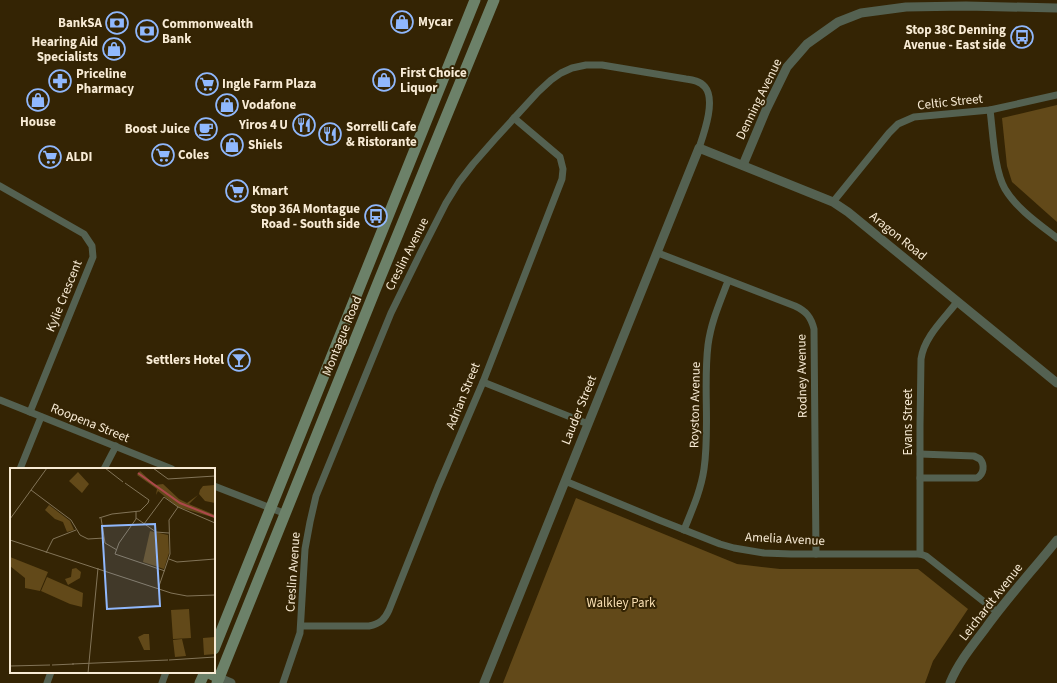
<svg xmlns="http://www.w3.org/2000/svg" width="1057" height="683" viewBox="0 0 1057 683" font-family="'Source Sans 3',sans-serif">
  <style>
    .green { fill: #624919 }
    .lines { fill: none; stroke-linecap: round; stroke-linejoin: round }
    .minor { stroke: #546151; stroke-width: 7 }
    .tertiary { stroke: #546151; stroke-width: 9 }
    .secondary { stroke: #6c8169; stroke-width: 11 }
    .labels { text-anchor: middle; dominant-baseline: central; stroke-width: 4; stroke-linejoin: round; paint-order: stroke }
    .poi-label { font-size: 13px; font-weight: bold; fill: #f8ebd5; stroke: #342404; text-anchor: start }
    .street-label { font-size: 13px; fill: #f8ebd5; stroke: #342404 }
    .park-label { font-size: 13px; fill: #f9dfb2; stroke: #342404 }
    .inset-river { fill: none; stroke: #ac484b; stroke-width: 2 }
    .inset-road { fill: none; stroke: #827458; stroke-width: 1 }
    .view { fill: #90b8fd; fill-opacity: 0.15; stroke: #90b8fd; stroke-width: 2 }
    .inset-edge { fill: none; stroke: #f8ebd5; stroke-width: 2 }
  </style>
  <rect width="100%" height="100%" fill="#342404"/>
  <g class="green">
    <polygon points="1057,105 1057,222 1012,182 1007,166 1002,118"/>
    <polygon points="576,498 737,564 780,569 918,569 968,609 933,661 925,683 503,683"/>
  </g>
  <g class="lines">
    <g class="minor">
      <path d="M 990,110 C 993,132 994,170 1005,189 C 1017,209 1039,224 1057,238"/>
      <polyline points="0,186 84,234 92,246 93,257 30,412"/>
      <polyline points="833,202 889,133 898,124 914,117 990,110 1057,95"/>
      <path d="M 658,253 L 795,306 C 806,311 811,317 814,329 L 816,554"/>
      <polyline points="483,382 588,424"/>
      <polyline points="0,400 172,469"/>
      <path d="M 920,454 L 974,456 L 980,459 C 985,465 984,474 977,478 L 920,478"/>
      <polyline points="20,469 41,417"/>
      <polyline points="104,469 116,446"/>
      <polyline points="565,481 659,520 720,544 734,548 764,553 791,554 920,554 926,556 997,612"/>
      <polyline points="214,486 286,514"/>
      <path d="M 684,530 C 692,510 701,490 704,469 C 710,428 703,386 708,345 C 711,322 720,302 728,281"/>
      <path d="M 920,554 L 920,426 L 921,359 C 924,337 944,319 957,302"/>
      <path d="M 301,626 L 369,626 C 380,624 385,619 389,610 L 438,487 L 483,382 L 562,179 L 563,169 L 560,157 L 514,118"/>
      <polyline points="47,683 51,672"/>
      <polyline points="162,683 166,672"/>
      <path d="M 283,683 L 300,633 L 305,549 L 310,522 L 316,496 L 391,313 L 421,252 L 446,203 L 459,182 L 473,164 L 495,139 L 538,92 L 551,80 L 561,73 L 572,68 L 586,65 L 602,65 L 686,79 C 693,80 700,81 705,87 C 716,100 704,133 699,148"/>
    </g>
    <g class="tertiary">
      <polyline points="743,165 766,110 787,67 807,44 838,22 861,13 906,7 966,6 1057,8"/>
      <polyline points="219,678 231,683"/>
      <polyline points="484,683 699,148 833,202 848,212 1057,383"/>
      <path d="M 950,683 C 958,663 972,646 985,629 C 1007,598 1033,570 1057,540"/>
    </g>
    <g class="secondary">
      <polyline points="214,649 475,0"/>
      <polyline points="207,672 219,678"/>
      <polyline points="200,683 205,672"/>
      <polyline points="217,683 380,278 494,0"/>
    </g>
  </g>
  <defs>
    <g id="shop-ring" transform="scale(1.15)"><circle r="9.5" fill="#342404" stroke="#90b8fd" stroke-width="1.5"/><path d="M-5-2.5h2.3a2.7 3.5 0 0 1 5.4 0H5L5.5 6h-11ZM-1.5-2.5h3a1.5 2.3 0 0 0-3 0Z" fill="#90b8fd"/></g>
    <g id="bank-ring" transform="scale(1.15)"><circle r="9.5" fill="#342404" stroke="#90b8fd" stroke-width="1.5"/><path d="M-6-4H6V4H-6ZM0-2.3a2.3 2.3 0 1 0 0 4.6a2.3 2.3 0 1 0 0-4.6Z" fill="#90b8fd"/></g>
    <g id="bus-ring" transform="scale(1.15)"><circle r="9.5" fill="#342404" stroke="#90b8fd" stroke-width="1.5"/><path d="M-5-6H5V4H4V6H2V4H-2V6H-4V4H-5ZM-3.5-4V0h7V-4ZM-3.5 1.2v1.5H-2V1.2ZM2 1.2v1.5H3.5V1.2Z" fill="#90b8fd"/></g>
    <g id="pharmacy-ring" transform="scale(1.15)"><circle r="9.5" fill="#342404" stroke="#90b8fd" stroke-width="1.5"/><path d="M-2-6h4v4h4v4h-4v4h-4v-4h-4v-4h4Z" fill="#90b8fd"/></g>
    <g id="supermarket-ring" transform="scale(1.15)"><circle r="9.5" fill="#342404" stroke="#90b8fd" stroke-width="1.5"/><path d="M-6-5.5h2.5l.6 2H6L4.5 2H-2.5L-4.4-4H-6ZM-1.5 3.2a1.3 1.3 0 1 0 .1 0ZM3 3.2a1.3 1.3 0 1 0 .1 0Z" fill="#90b8fd"/></g>
    <g id="restaurant-ring" transform="scale(1.15)"><circle r="9.5" fill="#342404" stroke="#90b8fd" stroke-width="1.5"/><path d="M-5-6h1v4h1v-4h1v4h1v-4h1v5L-1.5 .5V6h-2V.5L-5-1ZM5-6V6H3V1.5H1.5Q1.5-4 5-6Z" fill="#90b8fd"/></g>
    <g id="cafe-ring" transform="scale(1.15)"><circle r="9.5" fill="#342404" stroke="#90b8fd" stroke-width="1.5"/><path d="M-5.5-4.5H6V0H3Q3 3.5 0 3.5H-2.5Q-5.5 3.5-5.5 0ZM3-3.2v2h1.7v-2ZM-6 4.5H4V6H-6Z" fill="#90b8fd"/></g>
    <g id="bar-ring" transform="scale(1.15)"><circle r="9.5" fill="#342404" stroke="#90b8fd" stroke-width="1.5"/><path d="M-6-5H6L.8 .8V4.5H3.5V6h-7V4.5H-.8V.8Z" fill="#90b8fd"/></g>
  </defs>
  <g fill-rule="evenodd">
    <use href="#shop-ring" x="402" y="22"/>
    <use href="#bank-ring" x="117" y="23"/>
    <use href="#bank-ring" x="147" y="31"/>
    <use href="#bus-ring" x="1022" y="37"/>
    <use href="#shop-ring" x="114" y="49"/>
    <use href="#shop-ring" x="384" y="80"/>
    <use href="#pharmacy-ring" x="60" y="81"/>
    <use href="#supermarket-ring" x="207" y="84"/>
    <use href="#shop-ring" x="38" y="100"/>
    <use href="#shop-ring" x="227" y="105"/>
    <use href="#restaurant-ring" x="304" y="125"/>
    <use href="#cafe-ring" x="206" y="129"/>
    <use href="#restaurant-ring" x="330" y="134"/>
    <use href="#shop-ring" x="232" y="145"/>
    <use href="#supermarket-ring" x="163" y="155"/>
    <use href="#supermarket-ring" x="50" y="157"/>
    <use href="#supermarket-ring" x="237" y="191"/>
    <use href="#bus-ring" x="376" y="216"/>
    <use href="#bar-ring" x="239" y="360"/>
  </g>
  <g class="labels">
    <g class="poi-label">
      <text x="418" y="22">Mycar</text>
      <text x="102" y="23" text-anchor="end">BankSA</text>
      <text x="162" y="24">Commonwealth<tspan x="162" dy="15">Bank</tspan></text>
      <text x="1006" y="30" text-anchor="end">Stop 38C Denning<tspan x="1006" dy="15">Avenue - East side</tspan></text>
      <text x="98" y="42" text-anchor="end">Hearing Aid<tspan x="98" dy="15">Specialists</tspan></text>
      <text x="400" y="73">First Choice<tspan x="400" dy="15">Liquor</tspan></text>
      <text x="76" y="74">Priceline<tspan x="76" dy="15">Pharmacy</tspan></text>
      <text x="222" y="84">Ingle Farm Plaza</text>
      <text x="242" y="105">Vodafone</text>
      <text x="38" y="122" text-anchor="middle">House</text>
      <text x="288" y="125" text-anchor="end">Yiros 4 U</text>
      <text x="346" y="127">Sorrelli Cafe<tspan x="346" dy="15">&amp; Ristorante</tspan></text>
      <text x="190" y="129" text-anchor="end">Boost Juice</text>
      <text x="248" y="145">Shiels</text>
      <text x="178" y="155">Coles</text>
      <text x="66" y="157">ALDI</text>
      <text x="252" y="191">Kmart</text>
      <text x="360" y="209" text-anchor="end">Stop 36A Montague<tspan x="360" dy="15">Road - South side</tspan></text>
      <text x="224" y="360" text-anchor="end">Settlers Hotel</text>
    </g>
    <g class="street-label">
      <text transform="translate(759 99) rotate(-64)">Denning Avenue</text>
      <text transform="translate(950 102) rotate(-6)">Celtic Street</text>
      <text transform="translate(898 236) rotate(39)">Aragon Road</text>
      <text transform="translate(407 254) rotate(-63)">Creslin Avenue</text>
      <text transform="translate(64 296) rotate(-68)">Kylie Crescent</text>
      <text transform="translate(342 336) rotate(-68)">Montague Road</text>
      <text transform="translate(802 376) rotate(-91)">Rodney Avenue</text>
      <text transform="translate(463 396) rotate(-68)">Adrian Street</text>
      <text transform="translate(695 405) rotate(-89)">Royston Avenue</text>
      <text transform="translate(579 410) rotate(-68)">Lauder Street</text>
      <text transform="translate(908 422) rotate(-90)">Evans Street</text>
      <text transform="translate(90 423) rotate(22)">Roopena Street</text>
      <text transform="translate(785 539) rotate(3)">Amelia Avenue</text>
      <text transform="translate(293 572) rotate(-86)">Creslin Avenue</text>
      <text transform="translate(991 602) rotate(-52)">Leichardt Avenue</text>
    </g>
    <g class="park-label">
      <text x="621" y="603">Walkley Park</text>
    </g>
  </g>
  <g transform="translate(10 468)">
    <rect width="205" height="205" fill="#342404"/>
    <path d="M 130,3 L 145,17 L 153,16 L 169,31 L 177,35 L 188,27 L 179,36 L 205,47 L 205,50 L 168,39 L 148,23 L 146,27 L 147,21 L 127,7 ZM 68,4 L 79,16 L 72,25 L 59,13 ZM 205,17 L 205,35 L 195,33 L 189,26 L 190,22 L 193,18 ZM 39,37 L 60,53 L 64,62 L 57,64 L 53,54 L 45,51 L 35,42 ZM 140,63 L 158,67 L 159,85 L 154,101 L 133,94 ZM 0,89 L 38,104 L 30,123 L 15,120 L 15,110 L 0,98 ZM 66,100 L 71,104 L 70,110 L 58,117 L 55,111 L 61,109 L 62,101 ZM 37,109 L 73,125 L 72,139 L 60,136 L 31,123 ZM 179,141 L 181,170 L 163,171 L 161,142 ZM 134,166 L 139,166 L 140,182 L 134,182 L 128,169 ZM 205,169 L 205,186 L 194,187 L 193,170 ZM 172,171 L 176,188 L 165,189 L 163,172 Z" fill="#624919"/>
    <path class="inset-river" d="M 128,5 L 170,35 L 205,49"/>
    <path class="inset-road" d="M 95,0 L 113,14M 143,0 L 158,11 L 205,8M 21,22 L 61,52 L 70,67 L 78,71 L 94,70M 126,43 L 126,51 L 109,75 L 105,86 L 155,103M 89,50 L 102,46 L 130,43 L 138,35 L 139,32 L 115,15M 91,50 L 95,75 L 107,82M 126,50 L 146,64 L 159,65M 0,51 L 37,0M 134,56 L 154,29 L 168,39 L 205,55M 0,72 L 161,125 L 177,128 L 205,127M 36,85 L 43,71 L 66,62M 159,91 L 167,94 L 205,91M 148,121 L 160,86 L 159,52 L 168,39M 159,192 L 205,189M 62,196 L 158,192M 42,197 L 64,196M 0,198 L 40,197M 78,205 L 88,100"/>
    <path class="view" d="M 145,56 L 150,138 L 97,141 L 92,58 Z"/>
    <rect width="205" height="205" class="inset-edge"/>
  </g>
</svg>
